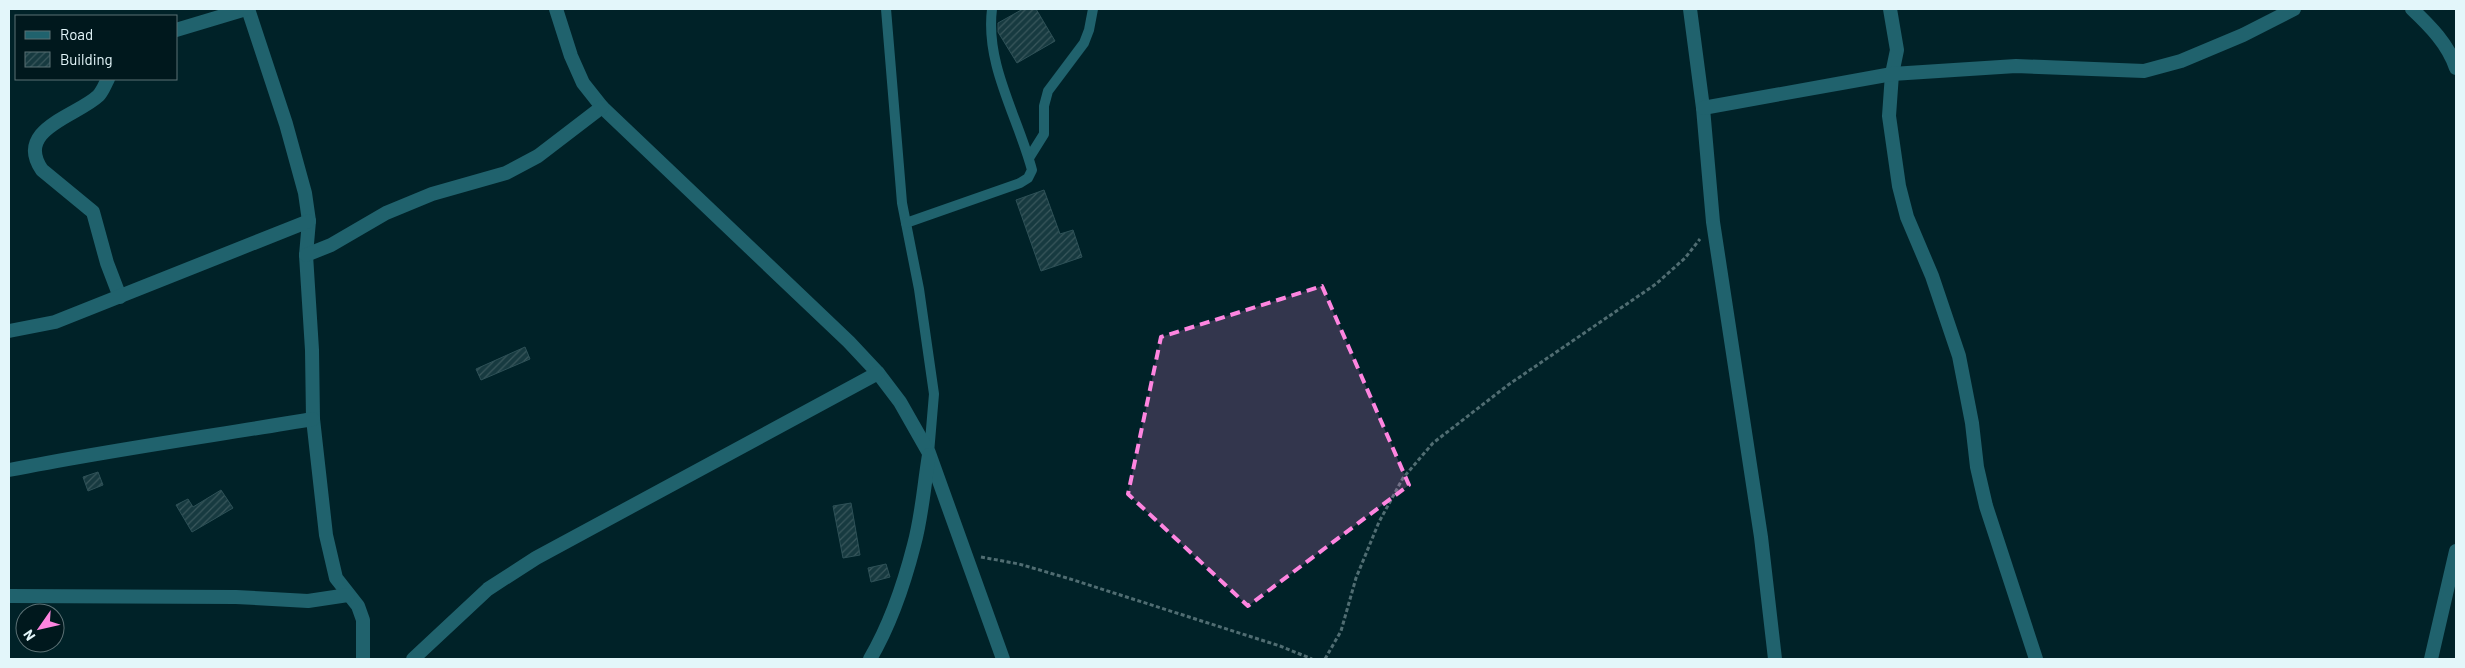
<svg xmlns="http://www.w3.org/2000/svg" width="2465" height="668" viewBox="0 0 2465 668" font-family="Barlow,sans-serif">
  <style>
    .building { fill: url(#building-hatch); stroke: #2e5157 }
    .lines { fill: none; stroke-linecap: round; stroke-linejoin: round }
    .path { stroke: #506d72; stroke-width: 3; stroke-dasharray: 4 2.5; stroke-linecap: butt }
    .service { stroke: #20626d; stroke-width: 10 }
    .minor { stroke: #20626d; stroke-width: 14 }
    .marked { fill: #fe85e0; fill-opacity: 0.2; stroke: #fe85e0; stroke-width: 4; stroke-dasharray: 10 6; stroke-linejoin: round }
  </style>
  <defs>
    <pattern id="building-hatch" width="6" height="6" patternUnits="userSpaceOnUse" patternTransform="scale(1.25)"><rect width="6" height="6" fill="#173a40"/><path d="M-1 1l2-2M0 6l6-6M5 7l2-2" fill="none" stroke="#39575c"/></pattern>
  </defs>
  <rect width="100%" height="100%" fill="#002228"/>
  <g class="building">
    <polygon points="1023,9 1036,9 1055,41 1017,63 998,32 998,23"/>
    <polygon points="1044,190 1060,234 1073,230 1082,257 1041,271 1016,200"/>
    <polygon points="525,347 530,359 481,380 476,369"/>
    <polygon points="98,472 103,485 88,491 83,477"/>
    <polygon points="221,490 233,508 192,532 176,505 188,499 193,507"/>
    <polygon points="851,503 860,555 843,558 833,506"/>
    <polygon points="886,564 890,577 871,582 868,568"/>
  </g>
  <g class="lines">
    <g class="path">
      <polyline points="981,557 1019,564 1067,578 1280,646 1312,659"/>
      <polyline points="1325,659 1341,631 1356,578 1379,522 1403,478 1433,443 1508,385 1656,284 1685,258 1700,239"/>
    </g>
    <g class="service">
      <polyline points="886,9 902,203 919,289 934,394 929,453"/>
      <polyline points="1029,158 1044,134 1044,106 1048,91 1084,43 1089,30 1093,9"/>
      <path d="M 906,223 L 1020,183 L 1028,178 L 1032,170 C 1018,117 985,65 992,9"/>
    </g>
    <g class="minor">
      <polyline points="248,9 286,124 305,193 309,221 306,255 312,350 313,419 326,535 336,578 358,606 363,620 363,659"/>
      <polyline points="556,9 571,56 583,83 602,107 849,342 878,373 900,402 929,453 1003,659"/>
      <polyline points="1690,9 1703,108 1713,222 1761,537 1775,659"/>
      <polyline points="1890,9 1897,50 1892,74 1889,116 1899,186 1907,217 1932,276 1959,356 1972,423 1977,467 1986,506 2036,659"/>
      <path d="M 2412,9 C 2430,26 2448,44 2456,68"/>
      <polyline points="176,30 246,9"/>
      <path d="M 108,79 C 105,84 103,91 98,96 C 77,116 14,129 42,170 L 93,212 L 107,263 L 120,297"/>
      <polyline points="1703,108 1892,74 2016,66 2144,71 2181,61 2243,35 2294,9"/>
      <polyline points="306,255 331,245 386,213 432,194 506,173 538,156 602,107"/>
      <polyline points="9,331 55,322 309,221"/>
      <path d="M 9,470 C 109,450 211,436 313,419"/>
      <polyline points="9,596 236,597 308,601 348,595"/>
      <polyline points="413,659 488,589 536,558 878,373"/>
      <path d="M 870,659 C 890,625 904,584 914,545 C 922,516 924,485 929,455"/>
      <polyline points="2431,659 2456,551"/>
    </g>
  </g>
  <path class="marked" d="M 1322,286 L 1409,485 L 1248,606 L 1128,494 L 1161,337 Z"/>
  <rect width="2465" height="668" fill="none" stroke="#e3f6fa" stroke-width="20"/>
  <rect x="15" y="15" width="162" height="65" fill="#00181d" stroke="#5b7175"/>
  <rect x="25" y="31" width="25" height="8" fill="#20626d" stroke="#5b7175"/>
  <text x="60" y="40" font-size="15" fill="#e3f6fa">Road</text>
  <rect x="25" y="52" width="25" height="15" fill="url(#building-hatch)" stroke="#5b7175"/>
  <text x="60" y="65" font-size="15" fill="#e3f6fa">Building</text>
  <g transform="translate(40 628) rotate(236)"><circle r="24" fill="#00181d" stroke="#5b7175"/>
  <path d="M0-4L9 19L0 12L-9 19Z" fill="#fe85e0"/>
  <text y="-8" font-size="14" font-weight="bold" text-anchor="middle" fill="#e3f6fa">N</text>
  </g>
</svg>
